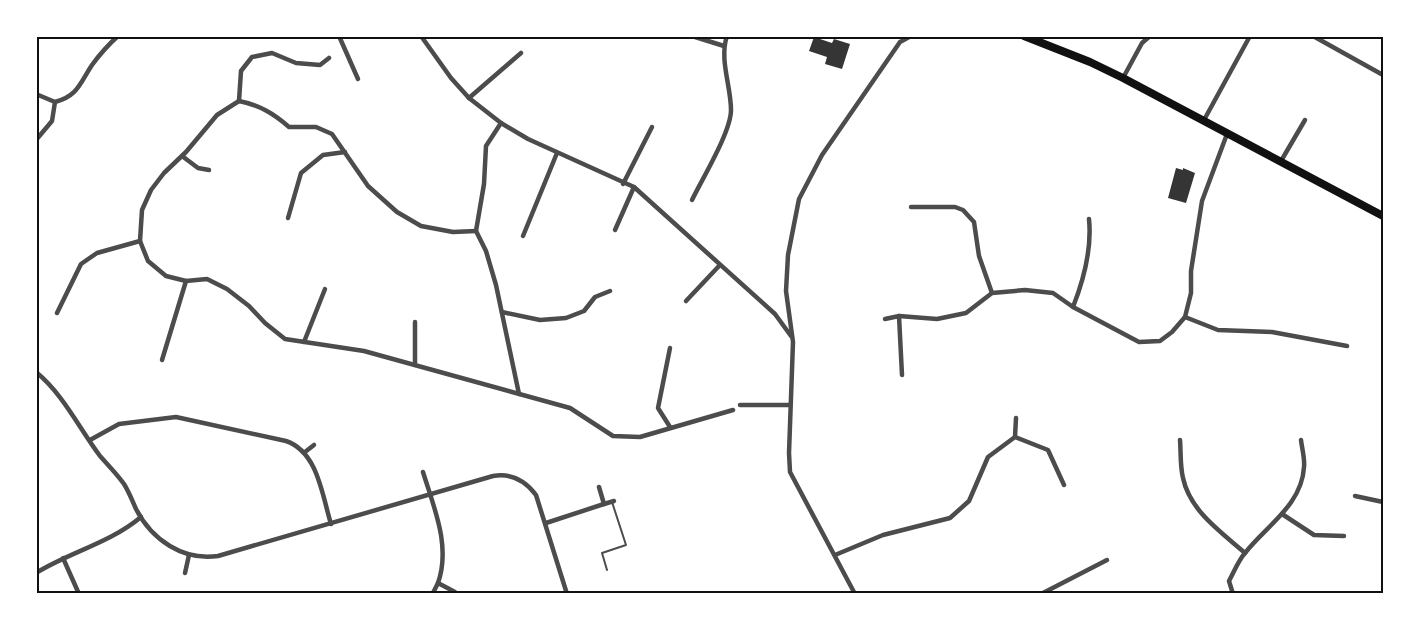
<svg xmlns="http://www.w3.org/2000/svg" width="1419" height="630" viewBox="0 0 1419 630" font-family="'Varela Round',sans-serif">
  <style>
    .building { fill: #353535 }
    .lines { fill: none; stroke-linecap: round; stroke-linejoin: round }
    .service { stroke: #4c4c4c; stroke-width: 2 }
    .minor { stroke: #4c4c4c; stroke-width: 4.5 }
    .trunk { stroke: #111; stroke-width: 8 }
    .neatline { fill: none; stroke: #111; stroke-width: 2 }
  </style>
  <rect width="100%" height="100%" fill="#fff"/>
  <g class="building">
    <polygon points="814,37 832,43 834,39 850,44 842,69 825,64 827,57 809,51"/>
    <polygon points="1176,168 1183,170 1183,168 1195,173 1186,203 1168,198"/>
  </g>
  <g class="lines">
    <polyline class="service" points="607,570 602,553 626,545 612,502"/>
    <g class="minor">
      <polyline points="339,36 358,79"/>
      <polyline points="421,36 451,78 469,98 501,123 528,139 634,187 775,314 791,336"/>
      <polyline points="692,36 724,46"/>
      <polyline points="1313,36 1383,75"/>
      <polyline points="1123,78 1142,43 1150,36"/>
      <polyline points="36,94 55,102"/>
      <polyline points="469,98 521,53"/>
      <polyline points="239,101 217,115 186,152 164,173 151,190 142,210 140,241 148,261 166,276 186,281 207,279 227,289 249,306 265,323 285,339 364,351 570,408 613,436 640,437 733,410"/>
      <path d="M 239,101 C 259,105 273,113 289,127 L 316,127 L 332,134 L 368,186 L 397,212 L 421,226 L 453,232 L 476,231"/>
      <polyline points="239,101 241,71 252,57 272,53 296,63 320,65 329,58"/>
      <polyline points="1204,120 1250,36"/>
      <polyline points="501,123 486,146 484,184 476,231 486,251 496,285 519,394"/>
      <path d="M 36,140 L 52,121 L 55,102 C 78,96 80,83 92,65 C 100,54 108,45 118,36"/>
      <polyline points="182,156 198,168 209,170"/>
      <polyline points="1281,161 1305,120"/>
      <polyline points="623,184 652,127"/>
      <path d="M 692,200 C 702,179 731,132 731,110 C 731,86 719,59 727,36"/>
      <polyline points="911,207 955,207 963,210 974,222 979,256 992,293"/>
      <polyline points="288,218 301,173 323,155 345,152"/>
      <polyline points="615,230 634,187"/>
      <polyline points="523,236 557,153"/>
      <polyline points="686,301 719,266"/>
      <path d="M 1073,307 C 1084,279 1092,249 1089,219"/>
      <polyline points="502,312 540,320 566,318 584,311 595,297 610,291"/>
      <polyline points="57,313 81,264 97,253 140,241"/>
      <polyline points="899,316 937,319 966,313 992,293 1025,290 1053,293 1073,307 1139,342 1160,341 1172,332 1185,317 1191,293 1191,271 1202,201 1227,134"/>
      <polyline points="1185,317 1218,330 1272,332 1347,346"/>
      <polyline points="885,319 899,316 902,375"/>
      <polyline points="415,322 415,365"/>
      <polyline points="304,342 325,289"/>
      <polyline points="162,360 186,281"/>
      <path d="M 36,372 C 63,394 79,428 100,456 C 108,465 117,474 124,484 C 129,492 132,500 136,509 C 152,540 183,561 218,556 L 493,476 C 511,473 525,480 536,495 L 567,594"/>
      <polyline points="740,405 790,405"/>
      <polyline points="670,427 658,408 670,348"/>
      <polyline points="1015,437 1016,418"/>
      <path d="M 90,440 L 119,424 L 176,417 L 286,441 C 318,452 322,495 331,524"/>
      <path d="M 1180,440 C 1181,453 1180,466 1183,478 C 1190,511 1221,532 1245,553"/>
      <polyline points="305,452 314,445"/>
      <path d="M 423,472 C 434,508 451,546 438,583"/>
      <polyline points="1355,496 1383,502"/>
      <polyline points="604,504 614,501"/>
      <polyline points="1282,514 1314,535 1344,536"/>
      <polyline points="546,523 604,504 599,487"/>
      <polyline points="835,555 883,535 950,518 969,501 988,457 1015,437 1048,450 1064,485"/>
      <polyline points="63,558 79,594"/>
      <path d="M 36,573 C 70,552 110,543 141,517"/>
      <polyline points="185,573 189,555"/>
      <polyline points="433,593 438,583 455,592"/>
      <polyline points="855,594 790,472 789,453 793,342 786,291 788,255 799,199 822,155 900,42 911,36"/>
      <polyline points="1041,594 1107,560"/>
      <path d="M 1233,594 L 1229,581 C 1234,572 1238,561 1245,553 C 1266,526 1302,505 1304,467 C 1305,459 1302,449 1301,440"/>
    </g>
    <polyline class="trunk" points="1024,36 1090,62 1123,78 1383,216"/>
  </g>
  <rect width="1419" height="630" fill="none" stroke="#ffffff" stroke-width="75"/>
  <rect x="38" y="38" width="1344" height="554" class="neatline"/>
</svg>
